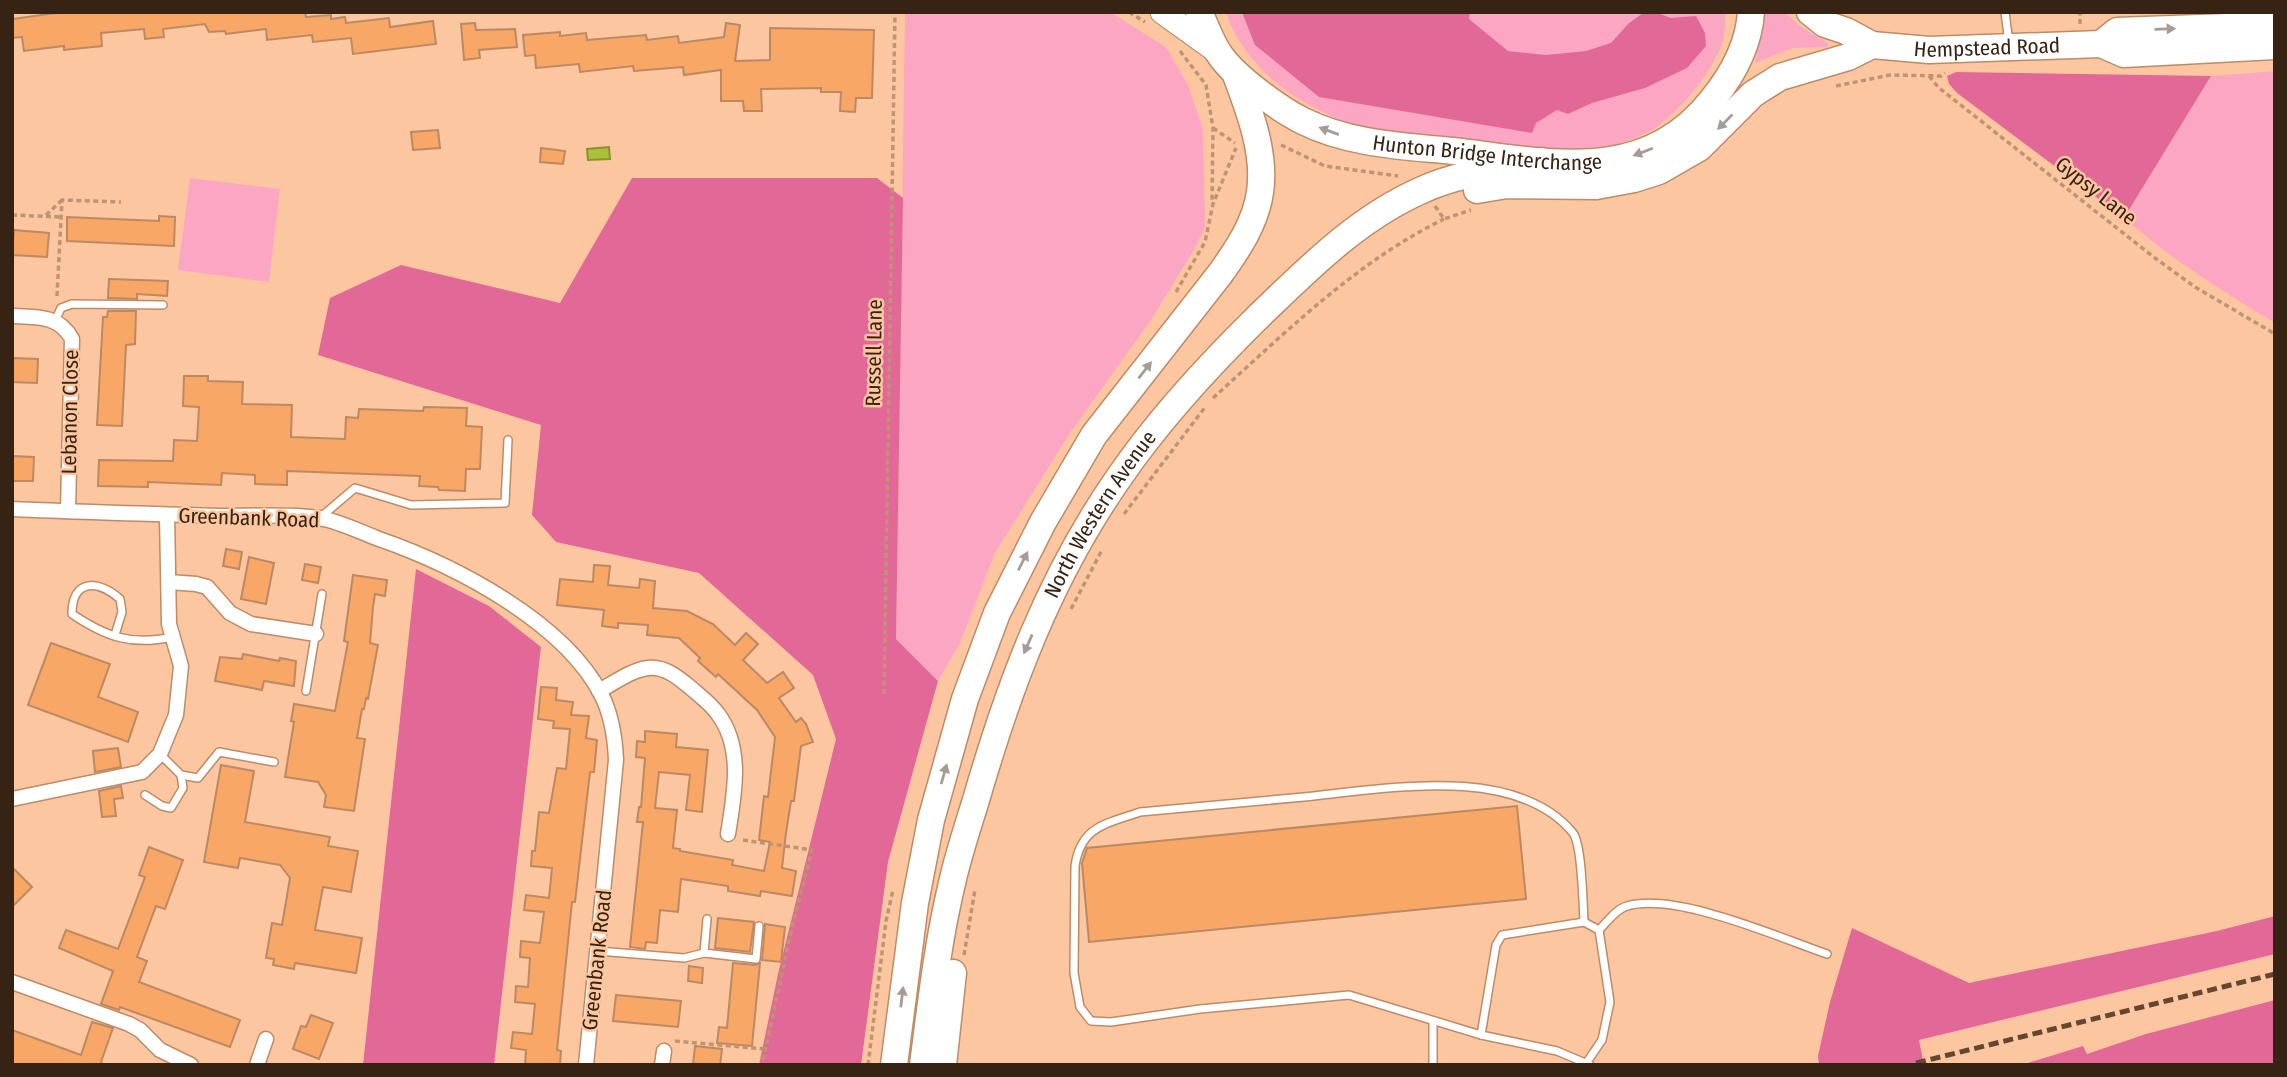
<svg xmlns="http://www.w3.org/2000/svg" width="2287" height="1077" viewBox="0 0 2287 1077" font-family="'Fira Sans Condensed',sans-serif">
  <style>
    .green { fill: #fba7c4 }
    .forest { fill: #e16897 }
    .water { fill: #acc139; stroke: #89922e; stroke-width: 2 }
    .building { fill: #f9a767; stroke: #bb8964; stroke-width: 2 }
    .lines { fill: none; stroke-linecap: round; stroke-linejoin: round }
    .lane-casing { stroke: #bd8b66; stroke-width: 10 }
    .street-casing { stroke: #bd8b66; stroke-width: 17 }
    .primary-casing { stroke: #bd8b66; stroke-width: 25 }
    .highway-casing { stroke: #bd8b66; stroke-width: 29 }
    .path { stroke: #be9474; stroke-width: 3.5; stroke-dasharray: 5 3.5; stroke-linecap: butt }
    .lane { stroke: #fff; stroke-width: 7 }
    .street { stroke: #fff; stroke-width: 14 }
    .primary { stroke: #fff; stroke-width: 23 }
    .highway { stroke: #fff; stroke-width: 26 }
    .rail { stroke: #624732; stroke-width: 5; stroke-dasharray: 10 5; stroke-linecap: butt }
    .oneway { fill: #a59c95 }
    .labels { text-anchor: middle; dominant-baseline: central; stroke-width: 5; stroke-linejoin: round; paint-order: stroke }
    .street-label { font-size: 21px; fill: #372313; stroke: #fcc7a0 }
  </style>
  <rect width="100%" height="100%" fill="#fcc7a0"/>
  <g class="green">
    <polygon points="905,12 1110,12 1166,47 1188,85 1203,129 1205,227 1194,250 1151,320 1070,433 995,553 960,643 938,681 896,639"/>
    <path d="M 1226,12 L 1726,12 C 1725,22 1725,34 1722,44 C 1712,72 1678,114 1652,130 C 1593,164 1502,143 1437,135 C 1412,132 1383,132 1358,126 C 1341,122 1320,111 1304,102 C 1270,82 1238,51 1226,12 Z"/>
    <polygon points="1764,12 1784,12 1800,26 1829,44 1827,47 1793,48 1755,63"/>
    <path d="M 2275,71 L 2275,323 C 2222,291 2171,259 2124,218 L 2211,76 Z"/>
    <polygon points="190,178 280,189 269,282 178,270"/>
  </g>
  <g class="forest">
    <polygon points="1242,12 1470,12 1469,19 1508,51 1546,55 1586,51 1611,43 1628,24 1643,13 1655,12 1671,18 1696,16 1705,33 1706,46 1687,68 1645,88 1592,103 1568,114 1557,110 1536,123 1532,133 1319,97 1255,45"/>
    <polygon points="1956,72 2211,76 2124,218 1957,93 1949,84 1947,76"/>
    <polygon points="632,178 877,178 903,198 896,639 938,681 888,862 861,1065 759,1065 778,974 836,739 813,675 699,573 556,542 532,515 541,425 318,355 330,298 401,265 560,303"/>
    <polygon points="416,569 489,606 541,647 494,1065 363,1065"/>
    <polygon points="2275,916 2275,954 1919,1040 1924,1065 1819,1065 1818,1056 1830,1002 1852,928 1969,983 2217,931"/>
    <polygon points="2275,1000 2275,1065 2021,1065 2083,1046 2087,1054 2146,1034"/>
  </g>
  <polygon class="water" points="609,147 610,159 588,160 587,149"/>
  <g class="building">
    <polygon points="63,12 305,12 306,17 331,15 331,19 345,17 346,23 389,18 390,27 433,21 436,44 353,54 351,38 313,42 312,35 267,40 266,29 226,34 225,31 209,32 205,24 163,29 164,37 145,39 144,29 101,33 102,46 64,50 64,46 24,51 22,37 12,38 12,19"/>
    <polygon points="475,23 476,30 515,29 517,47 479,50 480,58 464,60 461,24"/>
    <polygon points="726,23 740,25 735,61 770,60 770,28 874,30 872,98 856,98 855,112 840,111 841,92 821,92 821,88 761,89 762,111 744,111 743,101 721,101 721,70 684,75 683,67 634,71 633,66 580,72 579,64 536,68 535,55 525,56 523,35 560,32 560,36 586,33 587,40 646,35 647,40 678,36 679,43 724,37"/>
    <polygon points="438,130 440,148 413,150 411,132"/>
    <polygon points="541,148 565,151 563,164 540,162"/>
    <polygon points="159,216 175,217 174,246 67,241 67,217 159,221"/>
    <polygon points="14,230 49,233 47,257 12,255"/>
    <polygon points="109,279 168,281 167,296 137,294 137,299 108,298"/>
    <polygon points="108,311 136,311 135,344 126,345 122,426 97,425 103,317 107,317"/>
    <polygon points="12,358 38,359 37,383 12,382"/>
    <polygon points="184,376 208,376 208,381 243,382 242,404 292,405 291,437 345,439 346,417 358,418 359,409 423,411 424,407 467,408 466,426 482,427 480,469 466,469 465,491 439,490 438,487 419,486 420,476 287,471 287,485 255,484 255,475 222,473 221,485 148,482 148,487 98,486 99,460 173,461 174,440 197,441 199,407 183,406"/>
    <polygon points="12,456 34,457 33,481 12,481"/>
    <polygon points="226,549 242,552 239,569 223,566"/>
    <polygon points="249,557 274,563 266,604 241,599"/>
    <polygon points="305,564 321,567 318,583 302,580"/>
    <polygon points="594,565 610,566 608,585 639,588 640,579 655,581 653,608 687,611 713,624 735,645 746,633 758,644 743,660 767,683 783,672 794,688 779,698 796,722 801,718 806,724 813,742 801,746 794,801 791,801 786,833 782,868 796,871 792,896 761,891 760,896 728,891 728,886 681,879 678,912 660,910 657,943 646,942 645,949 630,947 643,822 637,822 639,807 641,807 645,758 636,757 637,741 645,742 645,731 677,734 676,747 708,750 702,812 686,810 690,775 659,772 655,808 677,810 673,848 680,849 680,851 733,860 732,865 764,871 770,842 759,840 764,796 768,797 775,737 757,710 718,674 716,677 698,661 700,658 679,638 647,635 648,625 618,623 618,628 602,626 604,610 557,605 560,579 593,582"/>
    <polygon points="353,575 387,580 385,596 375,594 373,607 370,643 378,645 368,699 366,698 364,709 362,709 357,738 365,739 354,811 324,807 326,795 318,782 285,777 294,722 291,721 294,704 335,711 348,642 344,641"/>
    <polygon points="51,643 110,664 98,697 138,712 128,742 28,705"/>
    <polygon points="243,654 279,661 280,658 296,661 294,686 264,681 262,690 215,681 220,657 242,659"/>
    <polygon points="541,687 557,688 556,700 573,702 571,715 589,716 586,738 597,740 594,772 590,772 575,902 572,902 557,1050 561,1051 560,1065 525,1065 526,1050 511,1048 513,1032 532,1034 535,1004 515,1002 516,986 528,987 530,958 520,957 521,941 540,943 544,912 524,910 526,895 549,898 552,868 531,866 532,851 535,851 539,812 549,813 557,768 566,769 570,729 553,728 554,721 538,719"/>
    <polygon points="118,748 121,767 95,772 93,751"/>
    <polygon points="221,765 254,771 245,822 330,837 328,846 358,851 351,892 323,887 315,930 362,938 356,973 295,963 294,969 273,965 274,959 266,958 272,923 282,925 290,878 280,865 240,858 238,868 204,862"/>
    <polygon points="121,786 123,798 114,799 116,816 102,817 99,791"/>
    <polygon points="1517,806 1526,899 1089,942 1082,863 1087,848"/>
    <polygon points="149,847 183,860 165,909 156,906 137,957 147,961 139,982 240,1020 230,1047 120,1007 119,1010 101,1004 113,971 59,948 66,930 118,949 145,877 139,875"/>
    <polygon points="12,867 32,887 12,907"/>
    <polygon points="718,918 754,922 750,952 715,948"/>
    <polygon points="765,924 785,927 781,962 762,960"/>
    <polygon points="733,963 755,965 760,963 752,1046 717,1043 719,1027 727,1028"/>
    <polygon points="689,966 703,968 702,983 688,981"/>
    <polygon points="616,995 681,1001 678,1027 613,1021"/>
    <polygon points="311,1015 333,1023 319,1059 293,1049 301,1026 306,1027"/>
    <polygon points="92,1022 113,1028 101,1062 103,1065 12,1065 12,1030 81,1055"/>
    <polygon points="695,1046 722,1049 720,1065 693,1065"/>
  </g>
  <g class="lines">
    <g class="lane-casing">
      <g id="lane">
        <polyline points="2005,12 2009,43"/>
        <polyline points="55,321 61,308 72,304 163,305"/>
        <polyline points="322,516 355,488 411,505 505,503 508,440"/>
        <path d="M 115,635 L 122,612 L 120,599 C 99,580 72,578 72,614 C 106,637 132,646 172,637"/>
        <polyline points="306,691 322,594"/>
        <polyline points="160,754 181,775 198,778 219,752 274,762"/>
        <polyline points="145,795 162,806 171,808 183,788 181,775"/>
        <path d="M 1584,922 C 1583,904 1582,844 1573,833 C 1516,763 1382,789 1304,797 C 1249,802 1195,807 1140,812 C 1106,824 1081,826 1075,866 L 1074,973 L 1080,1007 L 1091,1021 L 1111,1022 L 1200,1009 L 1349,995 L 1481,1035 L 1557,1051 L 1590,1065"/>
        <path d="M 1599,930 C 1607,922 1616,909 1627,906 C 1676,892 1778,937 1827,954"/>
        <polyline points="598,951 684,958 704,953 756,959 759,926"/>
        <polyline points="704,953 707,919"/>
        <polyline points="1481,1035 1496,945 1502,935 1584,922 1599,930 1610,1002 1602,1040 1587,1062"/>
        <polyline points="1433,1065 1433,1021"/>
      </g>
    </g>
    <g class="street-casing">
      <g id="street">
        <path d="M 12,316 C 37,317 59,315 72,339 L 68,511"/>
        <path d="M 12,509 C 81,512 150,514 219,516 C 249,516 291,514 319,518 C 339,521 360,532 379,539 C 454,565 563,621 601,694 C 612,715 615,737 616,760 L 586,1065"/>
        <polyline points="169,582 196,584 207,587 230,613 251,624 316,634"/>
        <path d="M 599,691 C 614,683 631,670 648,668 C 665,666 679,678 691,688 C 700,696 711,704 718,714 C 744,749 734,795 728,834"/>
        <polyline points="12,799 142,772 160,754 176,715 181,666 169,624 167,515"/>
        <polyline points="12,982 129,1024 140,1030 160,1050 191,1065"/>
        <polyline points="257,1065 266,1039"/>
        <polyline points="662,1065 664,1051"/>
      </g>
    </g>
    <g class="primary-casing">
      <polyline id="primary" points="1162,12 1219,53"/>
    </g>
    <g class="highway-casing">
      <g id="highway">
        <path id="s1" d="M 1199,12 C 1206,26 1211,43 1220,55 C 1235,77 1279,109 1303,121 C 1349,144 1402,146 1453,151 C 1549,162 1644,187 1713,99 C 1733,74 1749,44 1751,12"/>
        <path id="s2" d="M 1810,12 L 1825,24 L 1846,31 L 1872,45 L 1929,50 L 2101,44 L 2124,54 L 2275,46"/>
        <polyline points="2101,44 2117,31 2227,27 2275,20"/>
        <polyline points="1477,190 1507,185 1596,186 1634,179 1659,171 1699,148 1753,94 1780,77 1848,57 1872,45"/>
        <path d="M 894,1065 L 915,903 L 931,820 L 965,699 L 997,613 L 1043,522 L 1094,435 L 1220,274 C 1238,249 1256,222 1260,192 C 1266,153 1249,110 1236,75"/>
        <path id="s3" d="M 923,1065 C 931,1003 938,940 953,879 C 959,853 968,826 976,800 C 1009,686 1049,578 1118,479 C 1158,420 1209,365 1260,315 C 1309,268 1358,218 1422,190 C 1459,173 1502,169 1541,161"/>
        <polyline points="943,1065 953,973"/>
      </g>
    </g>
    <g class="path">
      <polyline points="1129,12 1145,22"/>
      <polyline points="2080,24 2080,12"/>
      <polyline points="1180,51 1206,85 1213,128 1212,202"/>
      <polyline points="1929,76 1939,88 2155,258 2195,287 2275,334"/>
      <polyline points="1836,86 1890,75 1941,76 1945,73"/>
      <polyline points="1213,128 1235,143"/>
      <polyline points="1281,145 1325,166 1398,176"/>
      <polyline points="1435,206 1444,219 1471,210"/>
      <polyline points="12,215 61,217"/>
      <polyline points="46,215 62,200"/>
      <polyline points="1176,292 1205,242 1213,204 1236,148"/>
      <polyline points="57,296 62,200 121,202"/>
      <path d="M 1213,398 C 1285,333 1356,262 1444,219"/>
      <polyline points="1124,514 1206,406"/>
      <polyline points="1071,609 1102,550"/>
      <polyline points="884,694 895,12"/>
      <polyline points="743,840 812,850 792,928 762,1065"/>
      <polyline points="964,955 975,890"/>
      <polyline points="675,1041 764,1049"/>
      <polyline points="868,1065 886,921 893,890"/>
    </g>
    <use href="#lane" class="lane"/>
    <use href="#street" class="street"/>
    <use href="#primary" class="primary"/>
    <use href="#highway" class="highway"/>
    <polyline class="rail" points="1916,1063 2275,974"/>
  </g>
  <defs><path id="oneway-solid" d="M-6-.8H1V-3.2L6.5 0L1 3.2V.8H-6Z" transform="scale(1.75)"/></defs>
  <g class="oneway">
    <use href="#oneway-solid" transform="translate(2165 29) rotate(-2)"/>
    <use href="#oneway-solid" transform="translate(1725 122) rotate(135)"/>
    <use href="#oneway-solid" transform="translate(1329 131) rotate(-160)"/>
    <use href="#oneway-solid" transform="translate(1643 152) rotate(159)"/>
    <use href="#oneway-solid" transform="translate(1145 370) rotate(-52)"/>
    <use href="#oneway-solid" transform="translate(1023 561) rotate(-63)"/>
    <use href="#oneway-solid" transform="translate(1028 644) rotate(114)"/>
    <use href="#oneway-solid" transform="translate(944 774) rotate(-74)"/>
    <use href="#oneway-solid" transform="translate(902 997) rotate(-83)"/>
  </g>
  <g class="labels">
    <g class="street-label">
      <text stroke="none"><textPath href="#s2" startOffset="186">Hempstead Road</textPath></text>
      <text stroke="none"><textPath href="#s1" startOffset="343">Hunton Bridge Interchange</textPath></text>
      <text transform="translate(2096 191) rotate(38)">Gypsy Lane</text>
      <text transform="translate(874 353) rotate(-89)">Russell Lane</text>
      <text transform="translate(70 412) rotate(-89)">Lebanon Close</text>
      <text stroke="none"><textPath href="#s3" startOffset="584">North Western Avenue</textPath></text>
      <text transform="translate(249 518) rotate(2)">Greenbank Road</text>
      <text transform="translate(597 960) rotate(-84)">Greenbank Road</text>
    </g>
  </g>
  <rect width="2287" height="1077" fill="none" stroke="#372313" stroke-width="28"/>
</svg>
